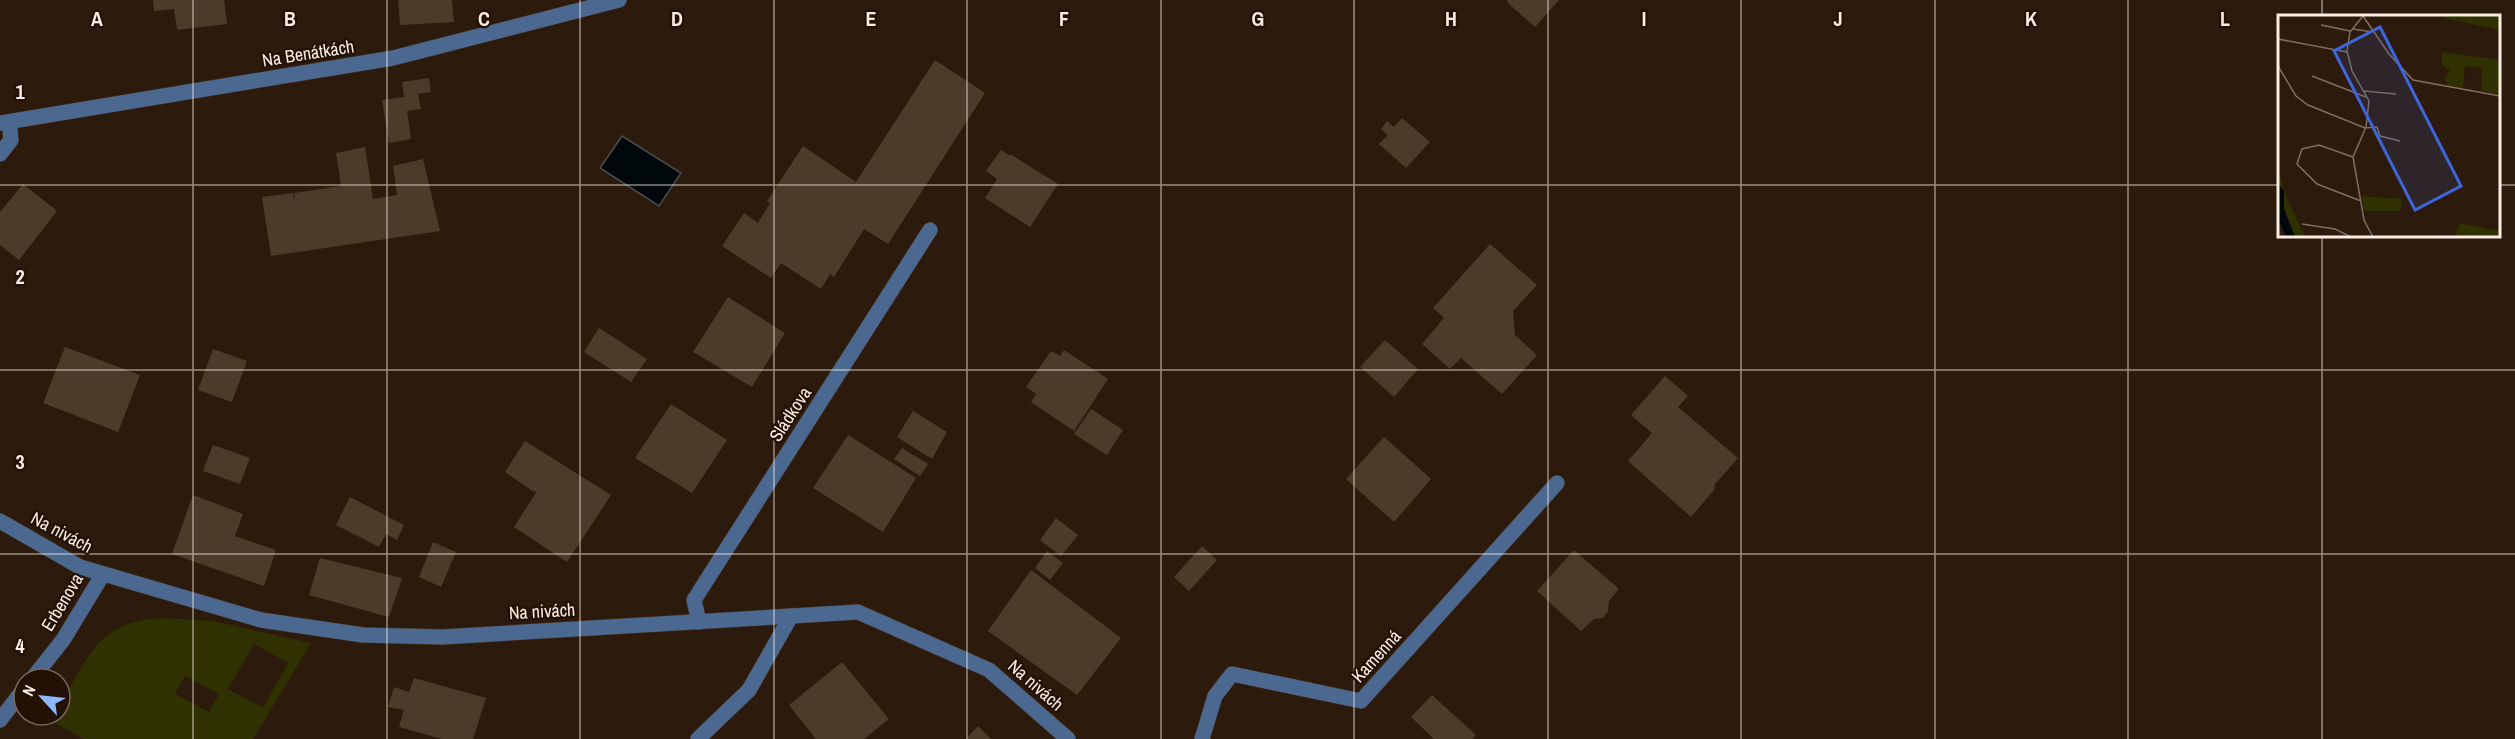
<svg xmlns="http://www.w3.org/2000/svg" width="2515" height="739" viewBox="0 0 2515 739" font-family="'Archivo Narrow',sans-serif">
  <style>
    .green { fill: #2f3100; fill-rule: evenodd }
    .water { fill: #01080c; stroke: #4c4d4d; stroke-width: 1.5 }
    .building { fill: #4d3b2a }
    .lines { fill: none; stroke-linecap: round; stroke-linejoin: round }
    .minor-casing { stroke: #49382a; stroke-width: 16 }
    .minor { stroke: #4b6890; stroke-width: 15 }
    .grid { fill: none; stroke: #faede4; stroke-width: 1.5; stroke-opacity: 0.55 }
    .labels { text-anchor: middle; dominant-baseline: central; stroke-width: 4.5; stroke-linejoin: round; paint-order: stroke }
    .street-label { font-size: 18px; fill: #faede4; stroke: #221104 }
    .inset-road { fill: none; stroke: #7e6e62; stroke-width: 1.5 }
    .view { fill: #3e66da; fill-opacity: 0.15; stroke: #3e66da; stroke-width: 3 }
    .inset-edge { fill: none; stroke: #faede4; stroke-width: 3 }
    .grid-label { font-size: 20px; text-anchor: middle; font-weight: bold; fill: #faede4; stroke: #221104; stroke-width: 4.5; stroke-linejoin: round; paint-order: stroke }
  </style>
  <rect width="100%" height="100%" fill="#2c1a0c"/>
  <path class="green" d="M 161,618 L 213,621 L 311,643 L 253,739 L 83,739 L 52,721 L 55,715 L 60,715 L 60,706 C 87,658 98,621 161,618 ZM 254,644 L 288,663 L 263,708 L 228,689 ZM 185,676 L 219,694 L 209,712 L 175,694 Z"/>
  <polygon class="water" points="622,136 681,173 659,206 600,168"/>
  <g class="building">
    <polygon points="153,0 224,0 227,24 177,30 174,9 154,11"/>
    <polygon points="398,0 452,0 454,22 400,25"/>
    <polygon points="1508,0 1559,0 1535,27 1507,2"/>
    <polygon points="935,60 985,93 888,244 864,229 834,277 830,274 821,289 781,263 771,278 722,246 744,213 758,223 770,203 767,201 803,146 856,182"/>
    <polygon points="429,78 431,92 418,94 421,109 407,111 411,139 389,143 382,100 404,97 402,82"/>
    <polygon points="1402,118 1430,142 1406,168 1379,144 1388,135 1381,129 1387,121 1394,127"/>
    <polygon points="365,147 373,199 397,195 393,166 423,159 440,231 271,256 262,197 293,193 295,203 294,193 341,186 336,153"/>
    <polygon points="1001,150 1009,155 1010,154 1058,184 1030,227 985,198 997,179 986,171"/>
    <polygon points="23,184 57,211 19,260 0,245 0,212"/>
    <polygon points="1490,244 1537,285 1513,311 1515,335 1537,355 1502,394 1461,358 1450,369 1422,344 1444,318 1433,308"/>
    <polygon points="728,297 785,333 752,387 693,352"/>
    <polygon points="599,328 647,359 631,382 584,352"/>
    <polygon points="1385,340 1418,369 1394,397 1360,367"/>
    <polygon points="65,347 140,375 118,432 43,403"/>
    <polygon points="213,349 247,361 232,402 198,390"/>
    <polygon points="1064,350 1108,379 1074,431 1031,402 1036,394 1026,387 1051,351 1060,356"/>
    <polygon points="1665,376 1688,396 1678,407 1738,458 1715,484 1714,490 1691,517 1628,461 1652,433 1631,415"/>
    <polygon points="671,404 727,440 692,493 635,458"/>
    <polygon points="1091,409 1123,430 1107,455 1074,434"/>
    <polygon points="913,411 947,432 932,459 897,437"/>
    <polygon points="848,435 916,478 883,532 813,488"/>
    <polygon points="1384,437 1431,479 1394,522 1346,479"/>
    <polygon points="525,441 611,495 567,562 514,527 537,491 534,492 505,472"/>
    <polygon points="213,445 250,458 240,484 203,471"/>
    <polygon points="902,448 928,464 920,476 894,459"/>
    <polygon points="193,495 243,514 235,536 276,550 264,586 172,554"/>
    <polygon points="350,497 404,525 397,540 386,534 379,547 336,525"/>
    <polygon points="1056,518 1078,535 1061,556 1040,540"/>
    <polygon points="433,542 456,552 441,587 419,577"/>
    <polygon points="1202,546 1217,560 1189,591 1174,577"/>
    <polygon points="1574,550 1619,589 1609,601 1608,611 1603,618 1594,619 1581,631 1537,591"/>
    <polygon points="1047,551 1063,563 1050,580 1035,568"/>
    <polygon points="320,558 402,578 389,617 309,595"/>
    <polygon points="1031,570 1121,638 1077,695 988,631"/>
    <polygon points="842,662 889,719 864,739 816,739 789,705"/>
    <polygon points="414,678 486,698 473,739 442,739 399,727 404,710 388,707 394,687 409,692"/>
    <polygon points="1432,695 1476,735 1472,739 1434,739 1411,717"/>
    <polygon points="978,726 991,739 966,739"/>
  </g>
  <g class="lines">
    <g class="minor-casing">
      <g id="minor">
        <polyline points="0,123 393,58 619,0"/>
        <polyline points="0,154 11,140 9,122"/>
        <polyline points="0,521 80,567 261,620 363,635 442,637 858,612 989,670 1068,739"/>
        <polyline points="699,622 694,600 930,230"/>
        <polyline points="32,679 63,640 103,574"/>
        <polyline points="0,720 24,689"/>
        <polyline points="698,739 749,690 791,616"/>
        <polyline points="1202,739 1215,696 1232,674 1361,701 1557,483"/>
      </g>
    </g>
    <use href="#minor" class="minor"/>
  </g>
  <path class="grid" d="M 193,0 L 193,739M 387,0 L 387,739M 580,0 L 580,739M 774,0 L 774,739M 967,0 L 967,739M 1161,0 L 1161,739M 1354,0 L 1354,739M 1548,0 L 1548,739M 1741,0 L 1741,739M 1935,0 L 1935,739M 2128,0 L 2128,739M 2322,0 L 2322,16M 0,185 L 2280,185M 2498,185 L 2515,185M 2322,236 L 2322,739M 0,370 L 2515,370M 0,554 L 2515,554"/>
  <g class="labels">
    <g class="street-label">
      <text transform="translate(308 53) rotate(-9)">Na Benátkách</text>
      <text transform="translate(790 414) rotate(-57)">Sládkova</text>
      <text transform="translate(62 532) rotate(28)">Na nivách</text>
      <text transform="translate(62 602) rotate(-59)">Erbenova</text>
      <text transform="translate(542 611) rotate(-3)">Na nivách</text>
      <text transform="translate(1376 656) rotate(-48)">Kamenná</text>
      <text transform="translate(1036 685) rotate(41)">Na nivách</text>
    </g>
  </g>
  <g transform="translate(2278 15)">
    <rect width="222" height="222" fill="#2c1a0c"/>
    <path d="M 162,0 L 222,0 L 222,15 L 166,3 ZM 164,37 L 222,45 L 222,79 L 203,76 L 204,53 L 187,51 L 185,73 L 170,71 L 167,64 L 172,55 L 164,51 ZM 0,152 L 6,176 L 27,222 L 17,222 L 6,194 L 6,176 L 0,168 ZM 84,181 L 124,184 L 122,196 L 86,196 ZM 182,208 L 222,216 L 222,222 L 177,222 Z" fill="#2f3100"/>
    <path d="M 0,168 L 6,176 L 6,194 L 17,222 L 8,222 L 0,203 Z" fill="#01080c"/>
    <path class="inset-road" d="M 85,1 L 72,17 L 69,36 L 74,56 L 91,86 L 88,112 L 75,142 L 86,205 L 95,222M 85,1 L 111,39 L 135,65 L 222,81M 43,10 L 72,16M 75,14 L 94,17M 0,24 L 69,37M 0,51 L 18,81 L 30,90 L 87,113 L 99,112 L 102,121 L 122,126M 34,61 L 88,82M 86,76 L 118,79M 75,142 L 41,130 L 24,134 L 19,149 L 39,169 L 83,186M 24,209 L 57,214 L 73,222"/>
    <path class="view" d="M 102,12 L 183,171 L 137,195 L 56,36 Z"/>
    <rect width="222" height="222" class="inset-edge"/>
  </g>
  <g class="grid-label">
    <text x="97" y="26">A</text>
    <text x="290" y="26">B</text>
    <text x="484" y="26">C</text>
    <text x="677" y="26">D</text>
    <text x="871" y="26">E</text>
    <text x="1064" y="26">F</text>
    <text x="1258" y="26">G</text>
    <text x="1451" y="26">H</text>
    <text x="1644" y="26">I</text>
    <text x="1838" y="26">J</text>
    <text x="2031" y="26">K</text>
    <text x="2225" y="26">L</text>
    <text x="20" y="99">1</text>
    <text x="20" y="284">2</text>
    <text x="20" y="469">3</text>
    <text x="20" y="653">4</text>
  </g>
  <g transform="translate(42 697) rotate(297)"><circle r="28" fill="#221104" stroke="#78695e" stroke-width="1.5"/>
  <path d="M0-4.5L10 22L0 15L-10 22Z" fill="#8cb9fc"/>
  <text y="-9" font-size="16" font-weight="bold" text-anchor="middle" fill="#faede4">N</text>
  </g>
</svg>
